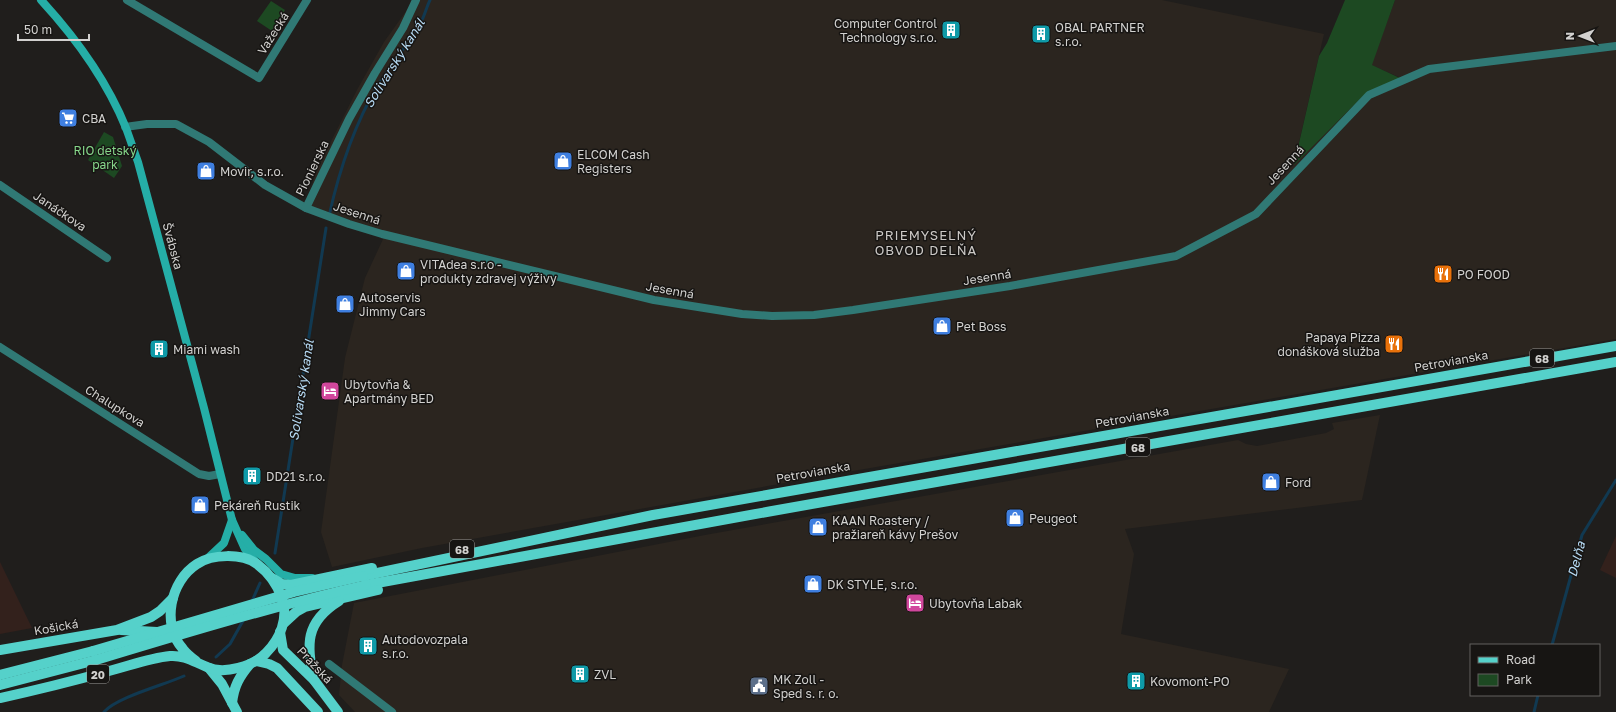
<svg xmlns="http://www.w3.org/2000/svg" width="1616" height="712" viewBox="0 0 1616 712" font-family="'Golos Text',sans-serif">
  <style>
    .commercial { fill: #33211c }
    .built { fill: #2b251f }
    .green { fill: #1d4922 }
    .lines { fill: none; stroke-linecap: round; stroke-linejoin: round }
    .stream { stroke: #113951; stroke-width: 3 }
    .street { stroke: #307975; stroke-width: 8 }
    .secondary { stroke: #25aea7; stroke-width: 8 }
    .primary { stroke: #55d1ca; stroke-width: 10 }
    .primary-bridge { stroke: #55d1ca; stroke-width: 10 }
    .labels { text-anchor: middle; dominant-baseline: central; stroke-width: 3; stroke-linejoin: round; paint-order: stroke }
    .shield { fill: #171513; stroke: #9a9997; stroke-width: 1 }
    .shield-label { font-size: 11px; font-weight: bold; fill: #d2d1cf }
    .poi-label { font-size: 12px; fill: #d2d1cf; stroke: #171513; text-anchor: start }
    .street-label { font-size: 12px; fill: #d2d1cf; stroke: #171513 }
    .park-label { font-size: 12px; fill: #86d68a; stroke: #171513 }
    .water-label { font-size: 13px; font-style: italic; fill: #b7dbf5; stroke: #171513 }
    .neighbourhood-label { font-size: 13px; letter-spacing: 1px; fill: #cbc8c5; stroke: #171513 }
  </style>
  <rect width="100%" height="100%" fill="#201e1c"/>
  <g class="commercial">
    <polygon points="1616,536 1616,578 1600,570"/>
    <polygon points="0,562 32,628 0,634"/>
  </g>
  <g class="built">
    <polygon points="414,0 1162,0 1324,34 1294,164 1363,96 1401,78 1371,65 1395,0 1616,0 1616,339 824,476 422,548 332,567 321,532 345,358 365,278 384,237 306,209 316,171 358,88 384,42"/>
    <polygon points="1380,415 1362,500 1125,529 1134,554 1121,634 1289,669 1269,712 355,712 339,695 342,665 354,603 705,535 1238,440 1246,444 1257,446 1326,433 1334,429 1332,423"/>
  </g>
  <g class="green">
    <polygon points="1345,0 1395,0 1372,65 1402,79 1363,96 1294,165 1319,56 1327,43"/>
    <polygon points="271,1 285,10 272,31 257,21"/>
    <polygon points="104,132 113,137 122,166 114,178 88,160"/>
  </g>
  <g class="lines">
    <g class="stream">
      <path d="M 329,216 C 339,171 354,125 378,85 C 392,63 409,43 422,20 C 425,14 427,6 430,0"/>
      <polyline points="275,553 326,228"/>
      <polyline points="252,601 260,583"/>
      <polyline points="1552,645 1582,535 1616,480"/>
      <polyline points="216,657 230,644 244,619"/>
      <path d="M 104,712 C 117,697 164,685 184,676"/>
      <polyline points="1534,712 1538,695"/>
    </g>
    <g class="street">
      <polyline points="127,0 259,78 307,0"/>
      <polyline points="125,127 147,124 176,124 209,142 265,185 306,208 349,224 382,234 654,300 742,314 772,316 814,315 853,310 1010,286 1176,256 1256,214 1369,95 1429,69 1616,46"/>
      <polyline points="0,185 107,258"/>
      <polyline points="306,208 349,119 375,73 403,28 416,0"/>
      <polyline points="0,347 199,474 209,476 220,474"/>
      <polyline points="329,664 392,712"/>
    </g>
    <g class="secondary">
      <path d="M 41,0 C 75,37 107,81 126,128 C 130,139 134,151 138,162 L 204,408 L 232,520 L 245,549 L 256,562"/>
      <polyline points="242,535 254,550 266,559 281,574 295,578 312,578"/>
      <polyline points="208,558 224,543 232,520"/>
    </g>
    <g class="primary">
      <polyline points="363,576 653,515 1616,346"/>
      <polyline points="272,578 282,584 291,585 372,568"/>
      <path d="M 366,585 C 782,507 1199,437 1616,362"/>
      <polyline points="284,623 296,612 305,607 378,590"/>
      <polyline points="121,630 157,632"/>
      <polyline points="280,632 283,650 314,680 338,712"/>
      <polyline points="0,650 117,630 151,617 160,611 173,598"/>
      <polyline points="256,661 269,664 277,668 318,712"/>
      <polyline points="209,668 222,684 237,712"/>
      <polyline points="0,675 93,651"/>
      <path d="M 314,680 C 306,645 305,622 339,601"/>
      <polyline points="0,685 96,660"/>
      <path d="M 0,698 C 37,690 73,681 109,671 C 129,666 149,658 170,656 C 185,655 194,662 207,667 C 224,675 254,666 266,653 C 280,639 289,618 282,598 C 277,584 269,573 257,564 C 242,553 212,554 197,564 C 170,581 161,625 183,649 C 187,654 192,658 196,661"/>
      <path d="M 232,703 C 234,686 239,677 250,664"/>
    </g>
    <g class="primary-bridge">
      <polyline points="93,651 294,592 363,576"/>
      <path d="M 96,660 C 185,633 274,606 366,585"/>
    </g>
  </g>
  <defs>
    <g id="building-square" transform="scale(1)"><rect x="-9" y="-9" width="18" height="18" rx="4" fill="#0f9aa8" stroke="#171513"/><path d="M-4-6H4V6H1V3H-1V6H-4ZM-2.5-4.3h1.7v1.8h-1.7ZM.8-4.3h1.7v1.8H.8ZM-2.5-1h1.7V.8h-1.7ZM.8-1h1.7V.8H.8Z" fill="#fff"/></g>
    <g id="supermarket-square" transform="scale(1)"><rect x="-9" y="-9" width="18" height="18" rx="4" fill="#3f7fe0" stroke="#171513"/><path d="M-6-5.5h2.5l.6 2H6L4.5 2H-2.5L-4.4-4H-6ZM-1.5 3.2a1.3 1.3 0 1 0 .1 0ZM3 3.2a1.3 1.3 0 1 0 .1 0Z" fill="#fff"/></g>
    <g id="shop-square" transform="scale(1)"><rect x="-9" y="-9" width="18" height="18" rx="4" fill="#3f7fe0" stroke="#171513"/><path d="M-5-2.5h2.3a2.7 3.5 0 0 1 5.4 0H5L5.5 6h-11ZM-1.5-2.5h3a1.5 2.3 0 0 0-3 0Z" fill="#fff"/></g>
    <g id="restaurant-square" transform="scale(1)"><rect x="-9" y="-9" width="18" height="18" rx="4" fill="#e8710a" stroke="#171513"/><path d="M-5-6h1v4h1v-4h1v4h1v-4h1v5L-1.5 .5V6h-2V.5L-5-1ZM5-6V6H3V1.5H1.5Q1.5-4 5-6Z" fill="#fff"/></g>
    <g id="hotel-square" transform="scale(1)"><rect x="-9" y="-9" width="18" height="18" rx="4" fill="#d1479c" stroke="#171513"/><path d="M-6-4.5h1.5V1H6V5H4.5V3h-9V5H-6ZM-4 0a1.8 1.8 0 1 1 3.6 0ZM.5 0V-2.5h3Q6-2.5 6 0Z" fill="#fff"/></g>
    <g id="civic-square" transform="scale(1)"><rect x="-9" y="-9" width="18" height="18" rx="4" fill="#5c6f8a" stroke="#171513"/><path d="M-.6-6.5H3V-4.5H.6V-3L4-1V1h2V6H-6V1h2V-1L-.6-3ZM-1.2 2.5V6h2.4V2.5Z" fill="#fff"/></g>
  </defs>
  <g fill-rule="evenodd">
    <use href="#building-square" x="951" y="30"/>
    <use href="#building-square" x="1041" y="34"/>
    <use href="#supermarket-square" x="68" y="118"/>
    <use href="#shop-square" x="563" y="161"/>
    <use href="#shop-square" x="206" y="171"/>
    <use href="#shop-square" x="406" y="271"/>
    <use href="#restaurant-square" x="1443" y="274"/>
    <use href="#shop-square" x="345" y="304"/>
    <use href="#shop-square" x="942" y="326"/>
    <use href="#restaurant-square" x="1394" y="344"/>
    <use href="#building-square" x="159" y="349"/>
    <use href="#hotel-square" x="330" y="391"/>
    <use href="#building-square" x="252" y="476"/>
    <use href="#shop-square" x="1271" y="482"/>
    <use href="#shop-square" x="200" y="505"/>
    <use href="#shop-square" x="1015" y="518"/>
    <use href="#shop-square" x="818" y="527"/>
    <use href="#shop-square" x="813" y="584"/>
    <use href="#hotel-square" x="915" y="603"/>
    <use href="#building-square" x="368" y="646"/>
    <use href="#building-square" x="580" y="674"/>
    <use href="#building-square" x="1136" y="681"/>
    <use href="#civic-square" x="759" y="686"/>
  </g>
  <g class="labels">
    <g class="shield">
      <rect x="1530" y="349" width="24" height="18" rx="3"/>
      <rect x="1126" y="438" width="24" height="18" rx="3"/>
      <rect x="450" y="540" width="24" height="18" rx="3"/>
      <rect x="87" y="665" width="22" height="18" rx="3"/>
    </g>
    <g class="shield-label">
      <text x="1542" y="358">68</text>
      <text x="1138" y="447">68</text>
      <text x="462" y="549">68</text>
      <text x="98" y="674">20</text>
    </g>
    <g class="poi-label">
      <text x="937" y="23" text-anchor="end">Computer Control<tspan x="937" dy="14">Technology s.r.o.</tspan></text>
      <text x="1055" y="27">OBAL PARTNER<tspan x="1055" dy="14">s.r.o.</tspan></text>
      <text x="82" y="118">CBA</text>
      <text x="577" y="154">ELCOM Cash<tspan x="577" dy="14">Registers</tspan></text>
      <text x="220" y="171">Movir, s.r.o.</text>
      <text x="420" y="264">VITAdea s.r.o -<tspan x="420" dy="14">produkty zdravej výživy</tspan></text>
      <text x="1457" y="274">PO FOOD</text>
      <text x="359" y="297">Autoservis<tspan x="359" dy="14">Jimmy Cars</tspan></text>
      <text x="956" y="326">Pet Boss</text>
      <text x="1380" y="337" text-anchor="end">Papaya Pizza<tspan x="1380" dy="14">donášková služba</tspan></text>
      <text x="173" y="349">Miami wash</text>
      <text x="344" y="384">Ubytovňa &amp;<tspan x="344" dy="14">Apartmány BED</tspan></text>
      <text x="266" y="476">DD21 s.r.o.</text>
      <text x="1285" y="482">Ford</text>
      <text x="214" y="505">Pekáreň Rustik</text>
      <text x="1029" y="518">Peugeot</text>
      <text x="832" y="520">KAAN Roastery /<tspan x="832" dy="14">pražiareň kávy Prešov</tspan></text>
      <text x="827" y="584">DK STYLE, s.r.o.</text>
      <text x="929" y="603">Ubytovňa Labak</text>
      <text x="382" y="639">Autodovozpala<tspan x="382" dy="14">s.r.o.</tspan></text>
      <text x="594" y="674">ZVL</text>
      <text x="773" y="679">MK Zoll -<tspan x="773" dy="14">Sped s. r. o.</tspan></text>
      <text x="1150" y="681">Kovomont-PO</text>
    </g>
    <g class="street-label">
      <text transform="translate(273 33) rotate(-58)">Važecká</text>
      <text transform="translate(1285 165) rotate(-47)">Jesenná</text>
      <text transform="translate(312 168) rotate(-64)">Pionierska</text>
      <text transform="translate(60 211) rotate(34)">Janáčkova</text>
      <text transform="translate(357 213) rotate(18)">Jesenná</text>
      <text transform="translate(173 246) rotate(75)">Švábska</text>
      <text transform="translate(987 277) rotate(-9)">Jesenná</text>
      <text transform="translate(670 290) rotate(10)">Jesenná</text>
      <text transform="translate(1451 361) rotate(-10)">Petrovianska</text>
      <text transform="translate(115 406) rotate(32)">Chalupkova</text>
      <text transform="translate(1132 417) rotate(-10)">Petrovianska</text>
      <text transform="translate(813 472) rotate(-10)">Petrovianska</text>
      <text transform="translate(56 627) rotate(-10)">Košická</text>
      <text transform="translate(315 665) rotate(47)">Pražská</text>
    </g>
    <g class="park-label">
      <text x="105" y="150">RIO detský<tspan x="105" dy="14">park</tspan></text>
    </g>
    <g class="water-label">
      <text transform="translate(394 63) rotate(-58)">Solivarský kanál</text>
      <text transform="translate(301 390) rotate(-81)">Solivarský kanál</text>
      <text transform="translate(1576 559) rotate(-75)">Delňa</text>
    </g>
    <g class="neighbourhood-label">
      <text x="926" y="235">PRIEMYSELNÝ<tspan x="926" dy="15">OBVOD DELŇA</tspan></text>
    </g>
  </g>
  <rect x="1470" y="644" width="130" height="52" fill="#171513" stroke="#62605e"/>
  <rect x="1478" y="657" width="20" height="6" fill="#55d1ca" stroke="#62605e"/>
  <text x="1506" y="664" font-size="12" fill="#d2d1cf">Road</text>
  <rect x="1478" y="674" width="20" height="12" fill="#1d4922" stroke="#62605e"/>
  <text x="1506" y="684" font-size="12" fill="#d2d1cf">Park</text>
  <g transform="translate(1580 36) rotate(270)" stroke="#171513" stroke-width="3" paint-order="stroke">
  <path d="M0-3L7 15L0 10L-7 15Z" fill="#d2d1cf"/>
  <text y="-6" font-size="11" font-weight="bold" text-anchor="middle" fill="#d2d1cf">N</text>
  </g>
  <path d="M18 34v6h71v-6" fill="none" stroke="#d2d1cf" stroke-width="2"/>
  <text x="24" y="34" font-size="12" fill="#d2d1cf" stroke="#171513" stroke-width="3" paint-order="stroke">50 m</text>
</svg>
